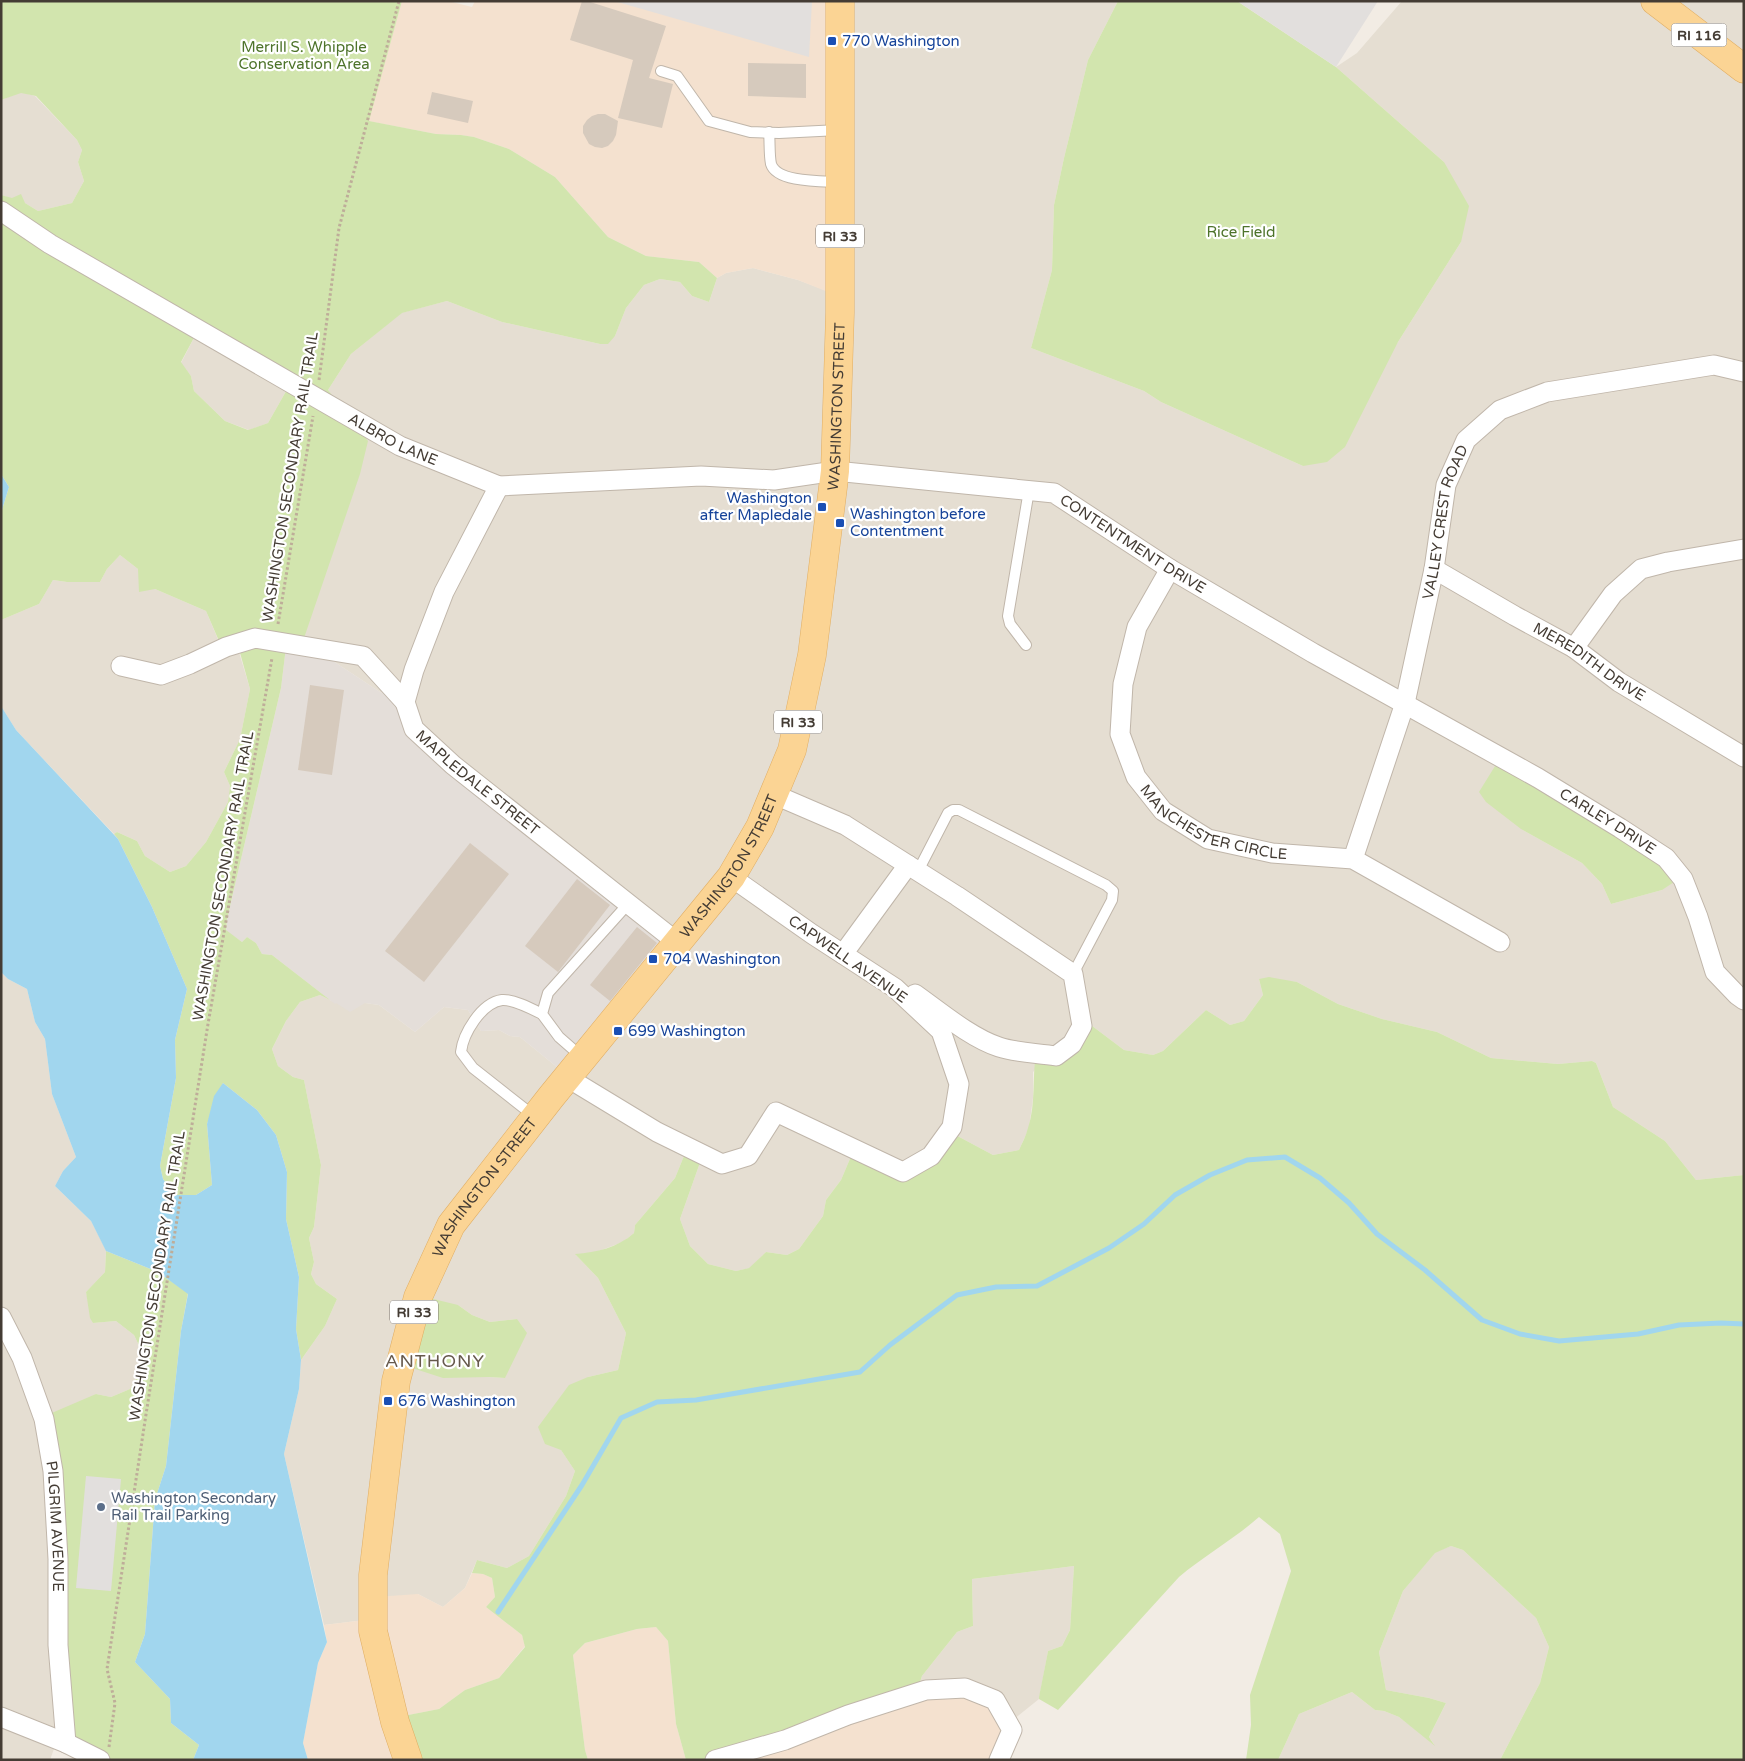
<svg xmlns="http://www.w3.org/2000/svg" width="1745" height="1761" viewBox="0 0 1745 1761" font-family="'Varela Round',sans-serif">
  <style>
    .residential { fill: #e5ded2; fill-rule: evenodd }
    .commercial { fill: #f4e1cf }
    .industrial { fill: #e4ded9 }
    .green { fill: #d2e5ae; fill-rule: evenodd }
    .parking { fill: #e2dfdd }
    .water { fill: #a1d6ee }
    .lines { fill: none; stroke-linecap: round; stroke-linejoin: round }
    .stream { stroke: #a1d6ee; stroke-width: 5 }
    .building { fill: #d6cabd }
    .lane-casing { stroke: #c0b6aa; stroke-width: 12 }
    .street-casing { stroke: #c0b6aa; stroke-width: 21 }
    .primary-casing { stroke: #e0ae64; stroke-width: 29 }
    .path { stroke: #bead99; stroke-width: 3; stroke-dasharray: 2.5 2.5; stroke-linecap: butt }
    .lane { stroke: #fff; stroke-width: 10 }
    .street { stroke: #fff; stroke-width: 19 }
    .primary { stroke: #fbd494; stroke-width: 28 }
    .transit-dot { fill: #1a4fb4; stroke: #fff; stroke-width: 2 }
    .service-dot { fill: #5c6f8a; stroke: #fff; stroke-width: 2 }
    .labels { text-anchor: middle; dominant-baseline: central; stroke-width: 4.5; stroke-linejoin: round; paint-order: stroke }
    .shield { fill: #fff; stroke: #7c7671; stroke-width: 1 }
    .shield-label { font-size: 14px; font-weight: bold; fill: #443c34 }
    .transit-label { font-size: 15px; fill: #164399; stroke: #fff; text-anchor: start }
    .park-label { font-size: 15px; fill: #4d732a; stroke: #fff }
    .street-label { font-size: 15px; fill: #443c34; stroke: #fff }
    .service-label { font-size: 15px; fill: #4e5e75; stroke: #fff; text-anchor: start }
    .quarter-label { font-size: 18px; letter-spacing: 1px; fill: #66594c; stroke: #fff }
  </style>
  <rect width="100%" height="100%" fill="#f2ece4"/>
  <g class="residential">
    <path d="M 841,1 L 1118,1 L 1088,60 L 1064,158 L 1054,205 L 1052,270 L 1031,348 L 1144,391 L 1161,402 L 1303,466 L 1398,342 L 1461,242 L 1444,162 L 1336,67 L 1357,53 L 1402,1 L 1744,1 L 1744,1175 L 1696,1180 L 1665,1141 L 1613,1107 L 1596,1063 L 1592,1061 L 1558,1064 L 1491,1058 L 1437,1032 L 1382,1019 L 1338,1004 L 1297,982 L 1259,979 L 1263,995 L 1244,1021 L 1230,1025 L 1206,1010 L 1163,1051 L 1153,1055 L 1124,1050 L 1075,1013 L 1074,1032 L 1033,1072 L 1033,1098 L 1029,1128 L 1019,1150 L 993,1155 L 950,1132 L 905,1173 L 852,1154 L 841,1180 L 826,1200 L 823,1216 L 799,1249 L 787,1255 L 766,1252 L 750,1268 L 736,1271 L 708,1264 L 690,1246 L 680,1219 L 702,1157 L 686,1151 L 675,1178 L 635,1225 L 634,1233 L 623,1242 L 596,1252 L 576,1255 L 598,1278 L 626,1333 L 618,1370 L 588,1377 L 561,1450 L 575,1471 L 566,1496 L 529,1556 L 507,1568 L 477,1560 L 465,1588 L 443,1607 L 418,1594 L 373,1619 L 324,1625 L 284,1454 L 299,1389 L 301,1360 L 325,1326 L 337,1299 L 316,1284 L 311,1274 L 314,1262 L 309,1238 L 314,1227 L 321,1165 L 304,1080 L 293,1077 L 278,1066 L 272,1049 L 286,1021 L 300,1002 L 320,995 L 336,1003 L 365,1003 L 379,1005 L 415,1032 L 444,1007 L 468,1010 L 481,1031 L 499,1030 L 510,1036 L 520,1037 L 568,1076 L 468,778 L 403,702 L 380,692 L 330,659 L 299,649 L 334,409 L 328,390 L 351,354 L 401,313 L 447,301 L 502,322 L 600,344 L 615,336 L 626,308 L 644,285 L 660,279 L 680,282 L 692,296 L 709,302 L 717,278 L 726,273 L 753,268 L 798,280 L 833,293 ZM 1521,829 L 1662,890 L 1611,904 L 1602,884 L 1582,863 ZM 458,1305 L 472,1315 L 490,1322 L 517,1319 L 505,1378 L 489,1377 Z"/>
    <polygon points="21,92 35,96 77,140 82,150 78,162 84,181 72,203 38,211 25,203 1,195 1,100"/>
    <polygon points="196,334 289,386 268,423 249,430 225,421 194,391 191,376 181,363"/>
    <polygon points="120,555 138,569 155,589 206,611 222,649 238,649 250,689 240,739 224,772 230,786 228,802 206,842 186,866 170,872 145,856 137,841 117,832 114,834 16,730 1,706 1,620 39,604 53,580 67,582 100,582 107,569"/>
    <polygon points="1,972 8,979 27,989 35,1022 45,1039 52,1094 76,1157 63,1171 55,1186 91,1221 106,1250 105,1272 86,1292 93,1323 116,1321 134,1335 147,1362 130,1389 111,1397 96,1394 52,1454 56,1743 50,1760 1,1760"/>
    <polygon points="1451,1546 1463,1550 1536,1618 1549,1647 1540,1683 1500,1760 1278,1760 1299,1714 1352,1692 1375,1710 1384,1711 1399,1717 1434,1744 1429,1737 1446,1703 1429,1698 1386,1690 1379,1652 1403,1591 1435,1552"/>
    <polygon points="1074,1566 1070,1630 1062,1646 1048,1651 1039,1699 1009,1723 918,1689 922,1676 957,1632 973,1626 972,1579"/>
  </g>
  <g class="commercial">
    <polygon points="402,1 448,1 472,7 475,1 841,1 833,294 798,280 753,268 726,273 717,278 699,262 646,256 608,237 555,177 509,149 474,137 461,135 436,134 368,121"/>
    <polygon points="472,1573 483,1574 492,1578 495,1597 486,1607 522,1635 525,1646 499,1678 465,1690 439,1709 398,1717 408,1760 308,1760 303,1743 318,1663 327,1642 324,1625 373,1619 375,1597 418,1594 443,1607 465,1588"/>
    <polygon points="656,1627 668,1641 676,1724 686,1760 588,1760 585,1750 573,1655 585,1643 637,1629"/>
    <polygon points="968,1690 1009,1723 1000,1760 719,1760 853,1714"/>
  </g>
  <polygon class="industrial" points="286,647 330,659 380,692 404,702 414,732 677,943 568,1076 520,1037 510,1036 499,1030 481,1031 468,1010 444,1007 415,1032 379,1005 365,1003 350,1012 336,1003 335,1004 272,955 262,954 256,943 247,937 242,942 226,931 227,919 281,688"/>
  <g class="green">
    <path d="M 1,1 L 402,1 L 369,121 L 436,134 L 461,135 L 474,137 L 509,149 L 555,177 L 608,237 L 646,256 L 699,262 L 717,278 L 709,302 L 692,296 L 680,282 L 660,279 L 644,285 L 626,308 L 615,336 L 608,344 L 600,344 L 502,322 L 447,301 L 402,313 L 351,354 L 328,390 L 368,441 L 360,474 L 303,641 L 286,647 L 281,688 L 227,919 L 226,930 L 242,942 L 247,937 L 256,943 L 262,954 L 272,955 L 330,1000 L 320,995 L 300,1002 L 286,1021 L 272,1049 L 278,1066 L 293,1077 L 304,1080 L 321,1165 L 314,1227 L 309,1238 L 314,1262 L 311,1274 L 316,1284 L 337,1299 L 325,1326 L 301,1360 L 296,1329 L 299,1277 L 286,1219 L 287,1172 L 276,1135 L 257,1110 L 223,1083 L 207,1124 L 212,1185 L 196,1195 L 174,1195 L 163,1179 L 160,1166 L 176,1078 L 175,1040 L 187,989 L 152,907 L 118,839 L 114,834 L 117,832 L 137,841 L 145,856 L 170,872 L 186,866 L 206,842 L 228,802 L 230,786 L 224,772 L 240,739 L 250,689 L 239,649 L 222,648 L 206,611 L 155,589 L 139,592 L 138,569 L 120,555 L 107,569 L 100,582 L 67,582 L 53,580 L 39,604 L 1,620 L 1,513 L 9,487 L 1,474 L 1,195 L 12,198 L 21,194 L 25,203 L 38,211 L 72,203 L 84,181 L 78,162 L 82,150 L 77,140 L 36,96 L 21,93 L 1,100 ZM 196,334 L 289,386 L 268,423 L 248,430 L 225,421 L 194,391 L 191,376 L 181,362 Z"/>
    <polygon points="1118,1 1237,1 1336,67 1444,162 1469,206 1461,242 1398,342 1345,447 1327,462 1303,466 1161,402 1144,391 1031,348 1052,270 1054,205 1064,158 1088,60"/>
    <polygon points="1500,758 1680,878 1662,890 1611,904 1602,884 1582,863 1521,829 1486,802 1479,792"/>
    <path d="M 1269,977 L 1297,982 L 1338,1004 L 1382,1019 L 1437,1032 L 1491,1058 L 1558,1064 L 1592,1061 L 1596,1063 L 1613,1107 L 1665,1141 L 1696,1180 L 1744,1175 L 1744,1760 L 1500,1760 L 1540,1683 L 1549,1647 L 1536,1618 L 1463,1550 L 1451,1546 L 1435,1553 L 1403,1591 L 1379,1652 L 1386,1690 L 1429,1698 L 1446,1703 L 1429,1737 L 1435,1746 L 1399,1717 L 1384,1711 L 1375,1710 L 1352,1692 L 1299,1714 L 1278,1760 L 1246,1760 L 1251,1725 L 1250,1695 L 1291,1571 L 1280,1534 L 1259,1517 C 1234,1539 1204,1556 1179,1577 L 1058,1710 L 1039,1699 L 1039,1697 L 1048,1651 L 1062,1646 L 1070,1630 L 1074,1566 L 972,1579 L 973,1626 L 957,1632 L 922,1676 L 918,1688 L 719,1760 L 686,1760 L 676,1724 L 668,1641 L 656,1627 L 637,1629 L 585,1643 L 573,1655 L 585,1750 L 588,1760 L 408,1760 L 398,1717 L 439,1709 L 465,1690 L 499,1678 L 525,1647 L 522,1635 L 486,1607 L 495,1597 L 492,1578 L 483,1574 L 472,1573 L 477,1560 L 507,1568 L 529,1556 L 566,1496 L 575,1471 L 561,1450 L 545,1444 L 538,1427 L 569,1385 L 588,1377 L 618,1370 L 626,1333 L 598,1278 L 575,1254 C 597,1252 617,1248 634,1233 L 635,1225 L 675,1178 L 686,1151 L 702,1157 L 680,1219 L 690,1246 L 708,1264 L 736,1271 L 749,1268 L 766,1252 L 787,1255 L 799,1249 L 823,1216 L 826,1200 L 841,1180 L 852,1154 L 905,1173 L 950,1132 L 993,1155 L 1019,1150 C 1022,1143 1026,1136 1028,1128 C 1036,1104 1032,1078 1036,1053 L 1055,1051 L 1074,1032 L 1075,1013 L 1124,1050 L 1153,1055 L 1163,1051 L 1206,1010 L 1230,1025 L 1244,1021 L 1263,995 L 1259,979 Z"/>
    <polygon points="106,1251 158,1272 188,1293 181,1331 166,1466 155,1500 145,1634 135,1662 170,1699 171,1723 199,1745 193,1760 104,1760 70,1746 47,1415 96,1394 111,1397 130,1389 147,1362 134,1335 116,1321 93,1323 90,1318 86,1292 105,1272"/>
    <polygon points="421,1296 458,1305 472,1315 490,1322 517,1319 527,1333 505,1378 489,1377 443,1378 406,1366"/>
  </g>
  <g class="parking">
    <polygon points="614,1 812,1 809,57"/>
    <polygon points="1237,1 1378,1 1336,67"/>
    <polygon points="86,1476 121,1479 111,1591 76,1588"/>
  </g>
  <g class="water">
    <polygon points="1,474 9,487 1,513"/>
    <polygon points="1,706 16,730 118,839 152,907 187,989 175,1040 176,1078 160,1166 163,1179 175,1195 196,1195 212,1185 207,1124 214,1096 223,1083 257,1110 276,1135 287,1172 286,1219 299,1277 296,1329 301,1360 299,1389 284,1454 327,1642 318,1663 303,1743 308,1760 193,1760 199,1745 171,1723 170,1699 135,1662 145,1634 155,1500 166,1466 181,1331 188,1294 158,1272 106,1251 91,1221 55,1186 63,1171 76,1157 52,1094 45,1039 35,1022 27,989 8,979 1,972"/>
  </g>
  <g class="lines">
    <polyline class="stream" points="498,1612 582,1485 621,1418 657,1402 696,1400 860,1372 890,1345 957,1295 996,1287 1037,1286 1109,1248 1144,1224 1175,1195 1210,1175 1247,1160 1285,1157 1320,1178 1349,1203 1377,1234 1425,1270 1482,1320 1520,1334 1559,1341 1638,1334 1679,1325 1721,1323 1744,1324"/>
  </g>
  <g class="building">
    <polygon points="582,1 587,1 666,26 649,78 673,84 662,128 618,118 633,60 570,40"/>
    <polygon points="748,63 806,64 806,98 748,96"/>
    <polygon points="432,92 473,101 468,123 427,114"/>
    <polygon points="598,114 605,114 618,121 616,135 613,141 608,146 602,148 595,147 589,144 583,133 583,126 587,120 592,116"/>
    <polygon points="310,685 344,690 332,775 298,770"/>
    <polygon points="470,843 509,874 424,982 385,951"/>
    <polygon points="577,879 610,905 558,972 525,946"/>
    <polygon points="637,927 657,943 610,1001 590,985"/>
  </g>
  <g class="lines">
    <g class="lane-casing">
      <g id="lane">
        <polyline points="661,71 677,76 709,121 750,132 779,133 839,130"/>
        <path d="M 769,132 C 770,142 769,154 771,164 C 777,183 823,181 839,182"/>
        <polyline points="1026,645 1010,624 1008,616 1029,490"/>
        <polyline points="918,871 948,813 953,810 959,810 1106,885 1113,891 1112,900 1073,974"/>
        <polyline points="583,1058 559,1037 542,1014 548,993 628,904"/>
        <path d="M 534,1116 L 473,1068 L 461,1052 C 463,1034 481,1003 502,1000 C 513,999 532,1009 542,1014"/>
      </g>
    </g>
    <g class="street-casing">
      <g id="street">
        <path id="s1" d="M 1,211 L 50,244 L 400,446 L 499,486 L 701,476 L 774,480 L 835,471 L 1054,493 L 1170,569 L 1313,653 L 1538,778 L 1620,828 L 1666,858 L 1683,879 L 1698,917 L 1715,972 L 1737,995 L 1744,1000"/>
        <path id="s2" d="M 499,486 L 444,592 L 414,670 L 405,702 L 414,729 L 453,765 L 678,943"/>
        <path id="s3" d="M 1170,569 L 1137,627 L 1123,684 L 1120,734 L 1136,777 L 1163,811 L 1208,839 L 1272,853 L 1353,859 L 1500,942"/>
        <path id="s4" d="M 1434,569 L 1515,616 L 1574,648 L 1619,682 L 1744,757"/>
        <polyline points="1574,648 1613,594 1641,569 1668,562 1744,549"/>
        <polyline points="121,666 161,675 190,664 226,647 255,638 363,656 405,702"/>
        <path d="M 773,794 L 845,825 L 957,896 L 1073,974 L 1082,1026 L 1072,1044 L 1056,1056 C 1038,1053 1017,1053 999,1047 C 971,1038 939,1011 915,994"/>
        <path id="s5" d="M 1353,859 L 1405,703 L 1434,569 L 1446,485 L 1466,440 L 1500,410 L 1547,392 L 1714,365 L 1744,372"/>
        <polyline points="843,954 908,865"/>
        <polyline points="568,1078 657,1132 722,1164 748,1156 776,1112 903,1172 931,1156 952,1127 959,1084 941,1031 895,988 812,934 731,877"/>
        <path id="s6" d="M 1,1317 L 22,1358 L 44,1419 L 53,1471 L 58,1559 L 58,1645 L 66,1743"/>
        <polyline points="1,1717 66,1743 100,1760"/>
        <polyline points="715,1760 785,1740 848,1715 926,1690 965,1688 995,1700 1012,1730 999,1760"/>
      </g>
    </g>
    <g class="primary-casing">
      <g id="primary">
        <polyline points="1655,1 1744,69"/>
        <path id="s7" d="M 408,1760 L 395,1722 L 373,1631 L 373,1575 L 396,1381 L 418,1297 L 451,1225 L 551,1097 L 731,877 L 760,827 L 792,750 L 812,655 L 835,471 L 840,313 L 840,1"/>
      </g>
    </g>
    <g class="path">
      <polyline points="319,380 339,228 399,1"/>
      <polyline points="278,624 313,416"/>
      <polyline points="109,1747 115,1703 107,1669 147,1408 208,1024 272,658"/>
    </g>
    <use href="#lane" class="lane"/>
    <use href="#street" class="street"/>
    <use href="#primary" class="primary"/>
  </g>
  <g class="transit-dot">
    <rect x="827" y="36" width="10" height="10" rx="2.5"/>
    <rect x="817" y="502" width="10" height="10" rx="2.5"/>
    <rect x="835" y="518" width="10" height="10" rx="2.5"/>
    <rect x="648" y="954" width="10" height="10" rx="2.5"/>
    <rect x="613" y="1026" width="10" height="10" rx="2.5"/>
    <rect x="383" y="1396" width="10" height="10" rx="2.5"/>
  </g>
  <circle class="service-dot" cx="101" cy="1507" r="5"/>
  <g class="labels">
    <g class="shield">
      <rect x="1671.5" y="23.5" width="55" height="23" rx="4"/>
      <rect x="816" y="224.5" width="48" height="23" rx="4"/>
      <rect x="774" y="710.5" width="48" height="23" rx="4"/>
      <rect x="390" y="1300.5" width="48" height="23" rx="4"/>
    </g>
    <g class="shield-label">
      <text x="1699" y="35">RI 116</text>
      <text x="840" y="236">RI 33</text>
      <text x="798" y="722">RI 33</text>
      <text x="414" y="1312">RI 33</text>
    </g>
    <g class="transit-label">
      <text x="842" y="41">770 Washington</text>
      <text x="812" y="498" text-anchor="end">Washington<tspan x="812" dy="17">after Mapledale</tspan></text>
      <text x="850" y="514">Washington before<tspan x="850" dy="17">Contentment</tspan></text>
      <text x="663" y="959">704 Washington</text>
      <text x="628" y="1031">699 Washington</text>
      <text x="398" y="1401">676 Washington</text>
    </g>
    <g class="park-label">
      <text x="304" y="47">Merrill S. Whipple<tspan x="304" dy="17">Conservation Area</tspan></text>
      <text x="1241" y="232">Rice Field</text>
    </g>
    <g class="street-label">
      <text stroke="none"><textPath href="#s7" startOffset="1486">WASHINGTON STREET</textPath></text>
      <text stroke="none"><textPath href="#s1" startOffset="454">ALBRO LANE</textPath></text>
      <text transform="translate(290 477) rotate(-81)">WASHINGTON SECONDARY RAIL TRAIL</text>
      <text stroke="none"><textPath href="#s5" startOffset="350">VALLEY CREST ROAD</textPath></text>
      <text stroke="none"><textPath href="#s1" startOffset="1221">CONTENTMENT DRIVE</textPath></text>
      <text stroke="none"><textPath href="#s4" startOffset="181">MEREDITH DRIVE</textPath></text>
      <text stroke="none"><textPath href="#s2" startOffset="348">MAPLEDALE STREET</textPath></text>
      <text stroke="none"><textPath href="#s3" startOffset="316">MANCHESTER CIRCLE</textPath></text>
      <text stroke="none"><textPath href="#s1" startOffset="1771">CARLEY DRIVE</textPath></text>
      <text stroke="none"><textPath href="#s7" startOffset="1006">WASHINGTON STREET</textPath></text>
      <text transform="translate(223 876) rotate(-80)">WASHINGTON SECONDARY RAIL TRAIL</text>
      <text transform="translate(848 959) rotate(35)">CAPWELL AVENUE</text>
      <text stroke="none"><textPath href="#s7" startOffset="601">WASHINGTON STREET</textPath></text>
      <text transform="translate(157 1276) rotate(-81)">WASHINGTON SECONDARY RAIL TRAIL</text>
      <text stroke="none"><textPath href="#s6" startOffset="219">PILGRIM AVENUE</textPath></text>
    </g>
    <g class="service-label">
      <text x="111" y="1498">Washington Secondary<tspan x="111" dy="17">Rail Trail Parking</tspan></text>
    </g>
    <g class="quarter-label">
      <text x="435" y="1361">ANTHONY</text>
    </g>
  </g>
  <rect width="1745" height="1761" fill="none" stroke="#443c34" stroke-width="5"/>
</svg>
